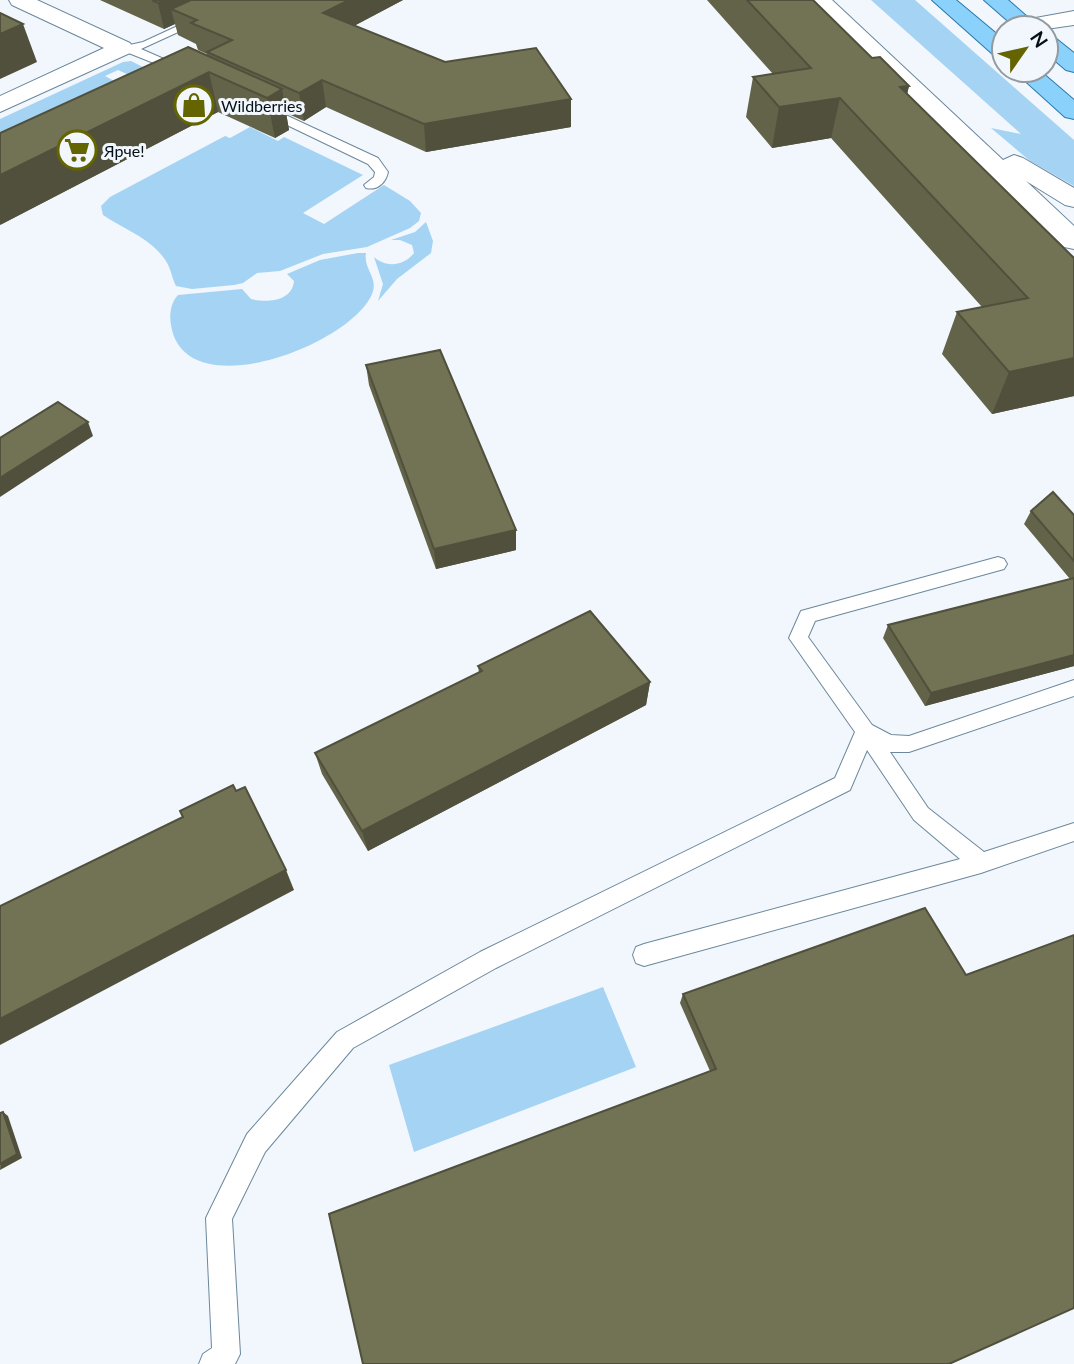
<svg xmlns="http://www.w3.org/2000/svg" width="1074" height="1364" viewBox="0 0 1074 1364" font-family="Lato,sans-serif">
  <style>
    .green { fill: #a5d3f4 }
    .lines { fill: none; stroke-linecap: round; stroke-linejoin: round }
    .service-casing { stroke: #6b879c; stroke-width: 2 }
    .minor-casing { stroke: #6b879c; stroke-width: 2 }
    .tertiary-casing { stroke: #6b879c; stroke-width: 2 }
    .primary-casing { stroke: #2979ab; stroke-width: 2 }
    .service { fill: #fff; fill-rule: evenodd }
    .minor { fill: #fff; fill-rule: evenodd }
    .tertiary { fill: #fff; fill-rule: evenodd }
    .primary { fill: #8ad1fc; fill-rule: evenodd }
    .wall { fill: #626349 }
    .shaded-wall { fill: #50503c }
    .building { fill: #727355; stroke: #50503c; stroke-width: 2 }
    .labels { text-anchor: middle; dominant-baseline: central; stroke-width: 6; stroke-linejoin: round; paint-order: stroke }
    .far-poi-label { font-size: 16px; fill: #050f17; stroke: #f1f7fc; text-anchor: start }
  </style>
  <rect width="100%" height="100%" fill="#f1f7fc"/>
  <g class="green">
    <polygon points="871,0 915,0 1074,140 1074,186 1030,161 991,128 1021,134"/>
    <polygon points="131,61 145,68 129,75 118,70 105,76 127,88 0,136 0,119 123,62"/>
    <path d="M 250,127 L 278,141 L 284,137 L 363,175 L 303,213 L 324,224 L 384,185 L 410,201 L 421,213 L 419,221 L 410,228 L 367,247 L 323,254 L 280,271 L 257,273 L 243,283 L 234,285 L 192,289 L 176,286 C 172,278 171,269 166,261 C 151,238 125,230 103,215 L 101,206 L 110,197 L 225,136 L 230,138 Z"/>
    <path d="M 426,222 L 433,241 L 431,253 L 397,279 L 378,301 L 383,284 L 374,257 C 386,268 404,266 414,253 L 412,245 L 400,240 L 391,240 L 415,232 Z"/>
    <path d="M 358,253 L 366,253 C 363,269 379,278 372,294 C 351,345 184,409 171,325 C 169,315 171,302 178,295 L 242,289 L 251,299 C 266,303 292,302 294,281 L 287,274 L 320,260 Z"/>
    <polygon points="603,987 636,1067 414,1152 389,1065"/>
  </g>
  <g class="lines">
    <g class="service-casing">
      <g id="service">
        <polygon points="234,0 248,0 141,49 187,69 187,73 179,73 116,48 143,42"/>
        <path d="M 264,105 L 378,158 L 388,172 C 386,182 378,191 366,188 L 364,185 L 374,177 L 375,172 L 368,164 L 260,112 L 260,106 Z"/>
        <polygon points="998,557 1004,559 1007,564 1004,569 815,621 808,637 872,725 891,735 909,736 1074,680 1074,696 909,752 890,752 928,808 984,852 1074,823 1074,841 981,873 644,966 636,963 633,955 636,947 644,944 960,859 914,820 867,750 850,790 496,968 353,1048 265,1152 232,1219 240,1354 235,1364 199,1364 203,1354 212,1348 206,1218 247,1134 337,1032 480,952 835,778 855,732 789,638 801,611"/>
      </g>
    </g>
    <g class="minor-casing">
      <g id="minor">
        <polygon points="9,0 37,0 130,43 133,48 130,53 0,112 0,96 104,48 12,5"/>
        <polygon points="1074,11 1074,25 1046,29 1016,26 1019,21"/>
      </g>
    </g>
    <g class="tertiary-casing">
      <polygon id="tertiary" points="809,0 832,0 1003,160 1014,155 1023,158 1074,188 1074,207 1065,205 1026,181 1074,226 1074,249 1064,247"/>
    </g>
    <g class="primary-casing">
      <g id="primary">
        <polygon points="932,0 956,0 1004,40 1004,59 996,57"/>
        <polygon points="984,0 1008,0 1040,28 1016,28"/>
        <polygon points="1046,35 1054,37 1074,53 1074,72 1066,70 1046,53"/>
        <polygon points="1013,70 1039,70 1074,100 1074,119 1065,117"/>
      </g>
    </g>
    <use href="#service" class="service"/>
    <use href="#minor" class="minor"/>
    <use href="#tertiary" class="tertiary"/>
    <use href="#primary" class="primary"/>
  </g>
  <g class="wall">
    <polygon points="100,0 403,0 354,26 445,62 571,99 571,127 426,152 326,107 304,121 286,113 289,130 275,138 218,112 0,225 207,55 207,54 198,50 196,44 178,35 175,24 164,29"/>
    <polygon points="707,0 813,0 872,58 909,86 907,94 1074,258 1074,396 992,414 942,354 957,312 982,307 831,138 772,148 746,117 753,77 773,74"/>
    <polygon points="366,365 516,550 436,569 369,385"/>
    <polygon points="1031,511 1074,515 1074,666 925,706 883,638 888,625 1070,579 1024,524"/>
    <polygon points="478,666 650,682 646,705 368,851 322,774 315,753 479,673"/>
    <polygon points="966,975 710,1071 680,1003 683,994"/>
  </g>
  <g class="shaded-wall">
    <polygon points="164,0 228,0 171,9 175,24 164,29 158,3"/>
    <polygon points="349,0 403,0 327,40 323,13"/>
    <polygon points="23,24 37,62 0,79 0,34"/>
    <polygon points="209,72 218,112 0,225 0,175"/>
    <polygon points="322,80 326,107 304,121 299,93"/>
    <polygon points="909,86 899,127 900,87"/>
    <polygon points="282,89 289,130 275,138 267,98"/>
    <polygon points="840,98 831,138 772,148 779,107"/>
    <polygon points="571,99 571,127 426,152 424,124"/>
    <polygon points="1074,358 1074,396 992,414 1009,372"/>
    <polygon points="88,422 93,436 0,497 0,478"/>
    <polygon points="516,530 516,550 436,569 434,549"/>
    <polygon points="1074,655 1074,666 925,706 931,693"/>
    <polygon points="650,682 646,705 368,851 362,831"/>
    <polygon points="286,870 294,890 0,1045 0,1019"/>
    <polygon points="3,1112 8,1116 22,1158 0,1170"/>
  </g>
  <g class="building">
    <polygon points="152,0 164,0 158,3"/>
    <polygon points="191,0 349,0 323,13 445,62 536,48 571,99 424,124 322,80 299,93 207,52 232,40 191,23 197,20 171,9"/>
    <polygon points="747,0 813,0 872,58 880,57 909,86 900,87 1074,258 1074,358 1009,372 957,312 1028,298 840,98 779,107 753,77 811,68"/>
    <polygon points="0,13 23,24 0,34"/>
    <polygon points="188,47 282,89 267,98 209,72 0,175 0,133"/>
    <polygon points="440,350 516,530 434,549 366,365"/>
    <polygon points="58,402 88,422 0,478 0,438"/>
    <polygon points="1053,492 1074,515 1074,561 1031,511"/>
    <polygon points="1074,578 1074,655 931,693 888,625"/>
    <polygon points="590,611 650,682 362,831 315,753 482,671 478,666"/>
    <polygon points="233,785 236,791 245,787 286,870 0,1019 0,906 183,817 180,811"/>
    <polygon points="925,908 966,975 1074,935 1074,1308 949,1364 363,1364 329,1214 716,1069 683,994"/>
    <polygon points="3,1112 17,1154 0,1164 0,1113"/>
  </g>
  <defs>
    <g id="shop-ring" transform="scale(2.0125)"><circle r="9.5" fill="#f1f7fc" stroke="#646500" stroke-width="1.5"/><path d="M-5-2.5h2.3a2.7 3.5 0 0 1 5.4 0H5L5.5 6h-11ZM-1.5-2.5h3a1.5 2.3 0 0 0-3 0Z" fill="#646500"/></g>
    <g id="supermarket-ring" transform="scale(2.0125)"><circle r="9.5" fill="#f1f7fc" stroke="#646500" stroke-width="1.5"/><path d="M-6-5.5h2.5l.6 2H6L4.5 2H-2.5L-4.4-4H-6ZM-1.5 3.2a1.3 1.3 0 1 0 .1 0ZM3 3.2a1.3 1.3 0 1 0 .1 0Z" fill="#646500"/></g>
  </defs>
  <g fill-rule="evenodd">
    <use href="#shop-ring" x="194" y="105"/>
    <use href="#supermarket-ring" x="77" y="150"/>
  </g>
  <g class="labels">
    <g class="far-poi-label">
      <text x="221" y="105">Wildberries</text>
      <text x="104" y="150">Ярче!</text>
    </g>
  </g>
  <g transform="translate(1025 49) rotate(56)"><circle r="33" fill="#f1f7fc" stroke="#939aa0" stroke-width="2"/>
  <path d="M0-5L12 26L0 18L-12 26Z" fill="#646500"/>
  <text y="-10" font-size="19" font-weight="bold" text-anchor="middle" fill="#050f17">N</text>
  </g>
</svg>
